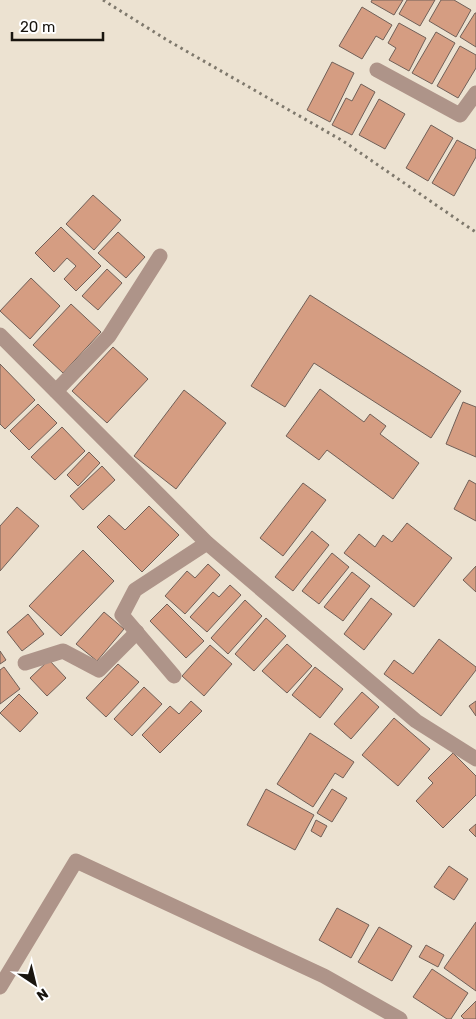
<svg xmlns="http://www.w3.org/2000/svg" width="476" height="1019" viewBox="0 0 476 1019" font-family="Rubik,sans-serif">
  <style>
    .building { fill: #d59d82; stroke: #716058 }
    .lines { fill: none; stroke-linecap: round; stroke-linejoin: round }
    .path { stroke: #7e786c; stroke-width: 3; stroke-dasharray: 2.5 4; stroke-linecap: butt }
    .minor { stroke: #ae9489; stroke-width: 15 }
  </style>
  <rect width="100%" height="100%" fill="#ece2d1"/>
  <g class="building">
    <polygon points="372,0 403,0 394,15 371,2"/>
    <polygon points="407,0 435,0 420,26 399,14"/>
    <polygon points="441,0 454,0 471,10 456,37 429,21"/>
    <polygon points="362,7 392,25 383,40 376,36 362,59 339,46"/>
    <polygon points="475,13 476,13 476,47 460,37"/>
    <polygon points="399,23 426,38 409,71 389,60 396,48 388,43"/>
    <polygon points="436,32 455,43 432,84 412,73"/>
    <polygon points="460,46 476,55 476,68 458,98 437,86"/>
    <polygon points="332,62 354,73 330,122 307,110"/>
    <polygon points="361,84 375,92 352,135 332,125 346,98 352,101"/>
    <polygon points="379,99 405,114 385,149 359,135"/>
    <polygon points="431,125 453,138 428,181 406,168"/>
    <polygon points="457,140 476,150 476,157 454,196 432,183"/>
    <polygon points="93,195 121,220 94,250 66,224"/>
    <polygon points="61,227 101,266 76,291 64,279 76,266 67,258 54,272 35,253"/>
    <polygon points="118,232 145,257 126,278 98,253"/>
    <polygon points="107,269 122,283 98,310 82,296"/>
    <polygon points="31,278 60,306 30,339 0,311"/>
    <polygon points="310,295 461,391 431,438 314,363 285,407 251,386"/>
    <polygon points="71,304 101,332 63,373 33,345"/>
    <polygon points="113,347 148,379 107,423 72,391"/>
    <polygon points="0,364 35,400 5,429 0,424"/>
    <polygon points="320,389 364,422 370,414 386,426 380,434 419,463 393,499 327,450 319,460 286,436"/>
    <polygon points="184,390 226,423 176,489 134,456"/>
    <polygon points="463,402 476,407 476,457 446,444"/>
    <polygon points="38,404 57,423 29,450 10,431"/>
    <polygon points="62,427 85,451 55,480 31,457"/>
    <polygon points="89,452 100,463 78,486 67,475"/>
    <polygon points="102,466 115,480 83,510 70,496"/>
    <polygon points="469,480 476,484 476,521 454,509"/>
    <polygon points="303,483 326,500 283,556 260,538"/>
    <polygon points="149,506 179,535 142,572 97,527 109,515 125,530"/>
    <polygon points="17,507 39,526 0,571 0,526"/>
    <polygon points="407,523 452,558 414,607 344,553 359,534 375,547 383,535 392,542"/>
    <polygon points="312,531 329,545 293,591 275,577"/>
    <polygon points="83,550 114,581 61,636 29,606"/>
    <polygon points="332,553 349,567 319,604 302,591"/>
    <polygon points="208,564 220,575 185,614 165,596 187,571 195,578"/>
    <polygon points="476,566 476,592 463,580"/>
    <polygon points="352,572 370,586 343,621 324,607"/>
    <polygon points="230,585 241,595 207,632 190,617 213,592 219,597"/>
    <polygon points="371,598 392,614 364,650 344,634"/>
    <polygon points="245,600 262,616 228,654 211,638"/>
    <polygon points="167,604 204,641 186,658 150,621"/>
    <polygon points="104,612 124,629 97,661 76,644"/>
    <polygon points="28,614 44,634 22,651 7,632"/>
    <polygon points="266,618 286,636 254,671 235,654"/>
    <polygon points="439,639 476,667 476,670 441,716 384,674 394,660 413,674"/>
    <polygon points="287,644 312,666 287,693 262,671"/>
    <polygon points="210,645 232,664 204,696 182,676"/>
    <polygon points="0,651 6,660 0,664"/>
    <polygon points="49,660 66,678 47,696 30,678"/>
    <polygon points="118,664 139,682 106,717 86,698"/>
    <polygon points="4,667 20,689 0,704 0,670"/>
    <polygon points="315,667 343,689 320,718 292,695"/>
    <polygon points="144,687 162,704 132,736 114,719"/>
    <polygon points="362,692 379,707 351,739 334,724"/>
    <polygon points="19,694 38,713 20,732 0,713"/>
    <polygon points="191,701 202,711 160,753 142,735 170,706 179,714"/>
    <polygon points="476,701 476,716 469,706"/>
    <polygon points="394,718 430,749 398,786 362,755"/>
    <polygon points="310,733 354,762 343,778 335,773 313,807 277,784"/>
    <polygon points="453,753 476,776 476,795 443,828 416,801 433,783 428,778"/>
    <polygon points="266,789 314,815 295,850 247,825"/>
    <polygon points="332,789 347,798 332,822 317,813"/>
    <polygon points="316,820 327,826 321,837 311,831"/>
    <polygon points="476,824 476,837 469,830"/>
    <polygon points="449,866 468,879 454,900 434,887"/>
    <polygon points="337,908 369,925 351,958 319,940"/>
    <polygon points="476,922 476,991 444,968"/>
    <polygon points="379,927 412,946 392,981 358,962"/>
    <polygon points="426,945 444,955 438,967 419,957"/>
    <polygon points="432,969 468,993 451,1019 447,1019 413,997"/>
    <polygon points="476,1001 476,1019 464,1019 461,1016"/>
  </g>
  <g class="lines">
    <polyline class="path" points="103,0 167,40 343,141 471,229 476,232"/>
    <g class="minor">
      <polyline points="377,70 460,115 476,93"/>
      <polyline points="0,335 207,543 416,721 476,759"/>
      <polyline points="56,391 109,336 160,256"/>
      <polyline points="25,663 63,651 99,670 137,632"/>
      <polyline points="174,676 122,615 135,590 207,543"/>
      <polyline points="0,987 76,861 324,976 400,1019"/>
    </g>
  </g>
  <g transform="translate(35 984) rotate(145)" stroke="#ffffff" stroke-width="4" paint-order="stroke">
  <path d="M0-4L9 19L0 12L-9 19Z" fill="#19150f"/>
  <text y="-8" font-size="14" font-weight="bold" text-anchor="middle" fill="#19150f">N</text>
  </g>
  <path d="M12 32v8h91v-8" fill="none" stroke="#19150f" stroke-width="2.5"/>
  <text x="20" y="32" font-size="15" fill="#19150f" stroke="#ffffff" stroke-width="4" paint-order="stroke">20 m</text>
</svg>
